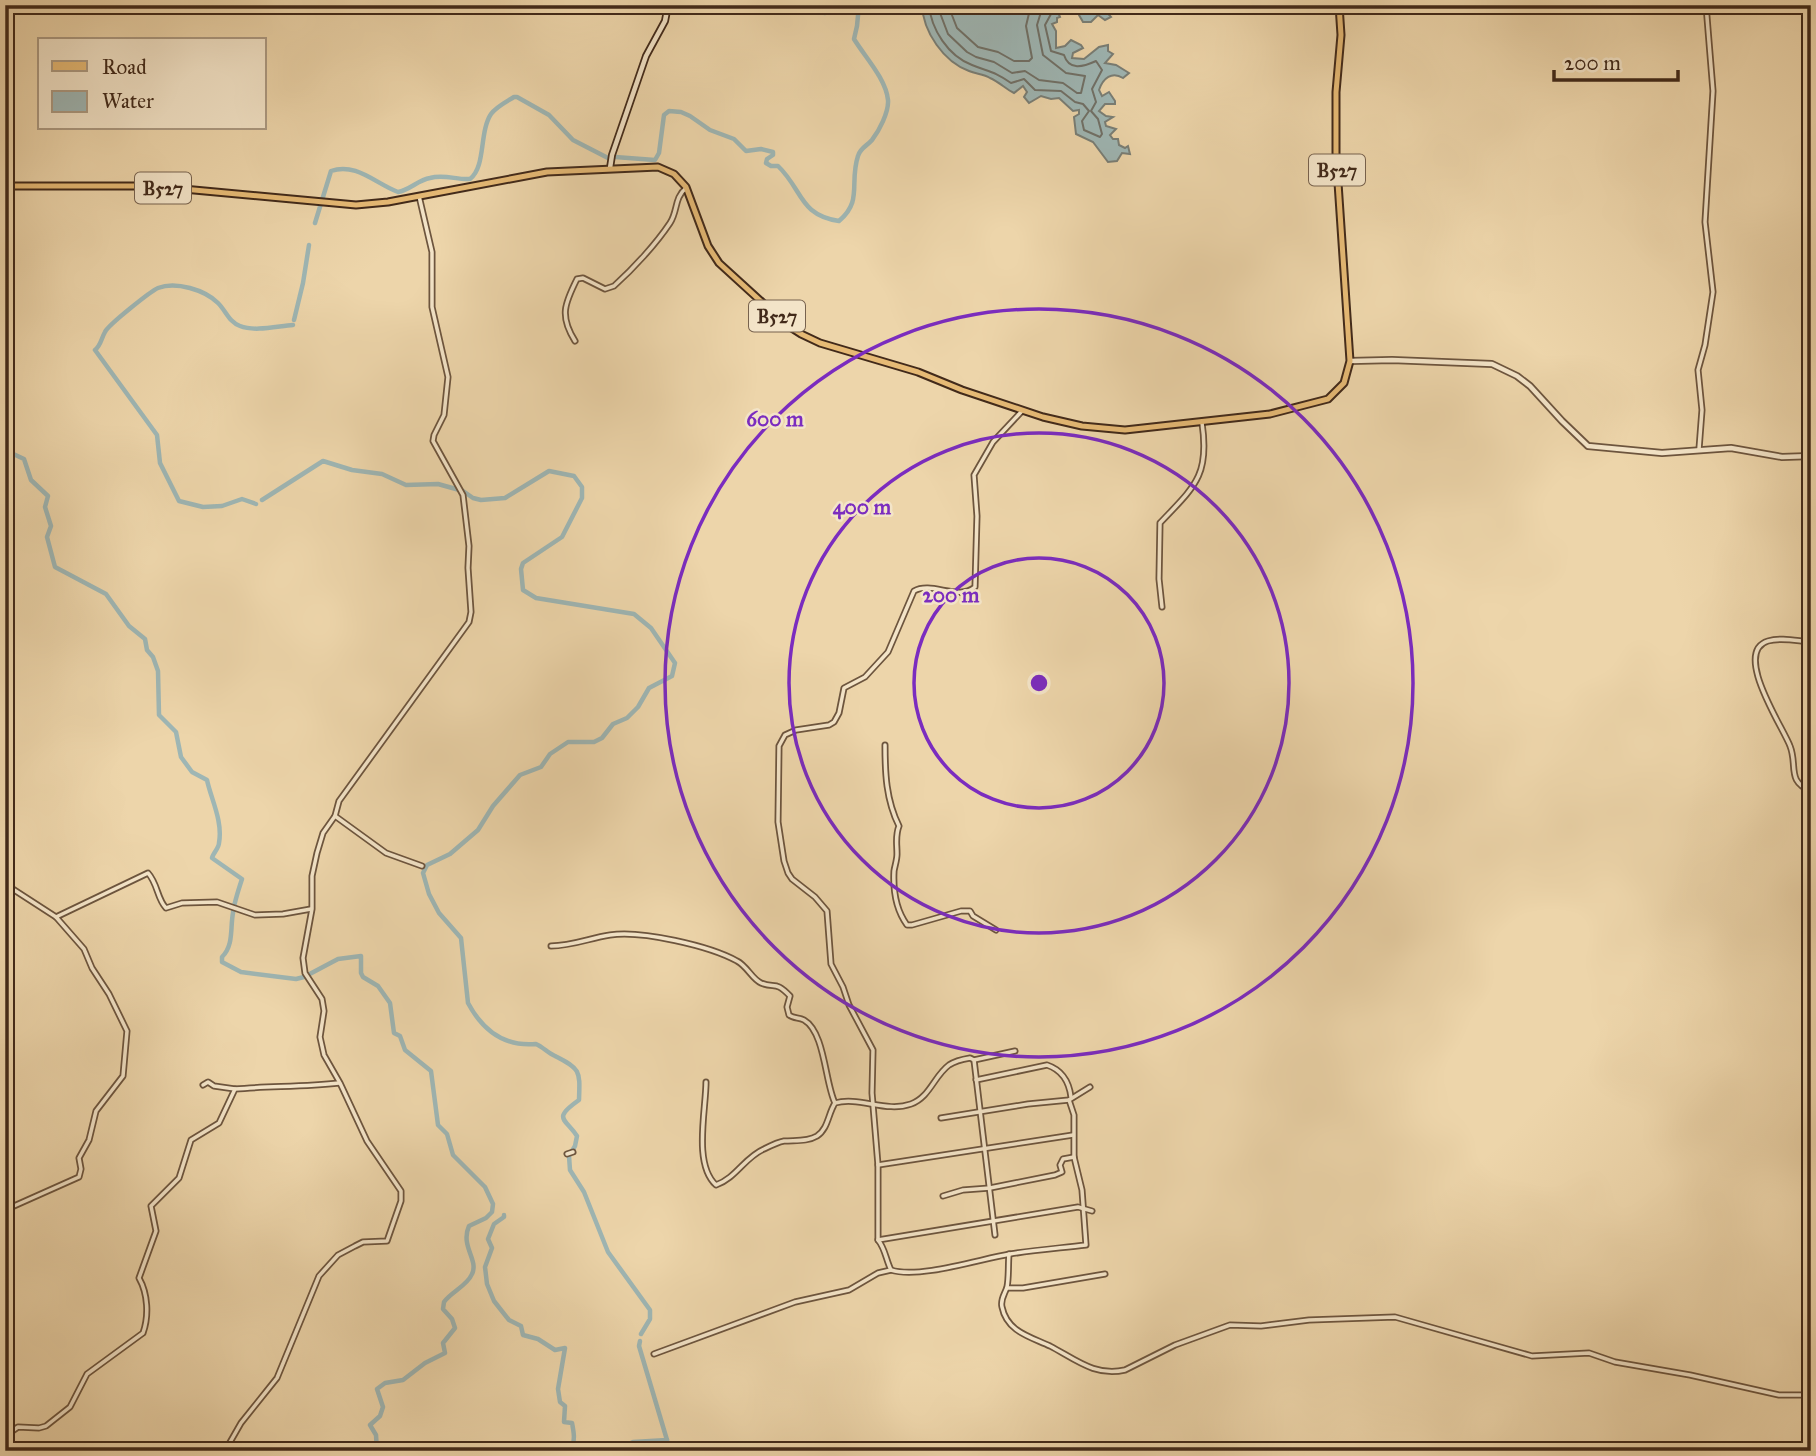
<svg xmlns="http://www.w3.org/2000/svg" width="1816" height="1456" viewBox="0 0 1816 1456" font-family="'IM FELL Great Primer',serif">
  <style>
    .water { fill: #9eb6b4; stroke: #797e76; stroke-width: 2 }
    .lines { fill: none; stroke-linecap: round; stroke-linejoin: round }
    .shore { stroke: #707067; stroke-width: 2 }
    .canal { stroke: #9eb6b4; stroke-width: 4.5 }
    .minor-casing { stroke: #6d553e; stroke-width: 7 }
    .tertiary-casing { stroke: #6d553e; stroke-width: 8 }
    .secondary-casing { stroke: #422a1a; stroke-width: 8 }
    .primary-casing { stroke: #422a1a; stroke-width: 9 }
    .minor { stroke: #f3e4c8; stroke-width: 3.5 }
    .tertiary { stroke: #f3e4c8; stroke-width: 4.5 }
    .secondary { stroke: #f3e4c8; stroke-width: 4.5 }
    .primary { stroke: #e6ba75; stroke-width: 5 }
    .ring { fill: none; stroke: #7b2cbf; stroke-width: 3.5 }
    .labels { text-anchor: middle; dominant-baseline: central; stroke-width: 5; stroke-linejoin: round; paint-order: stroke }
    .shield { fill: #f3e4c8; stroke: #77624e; stroke-width: 2 }
    .shield-label { font-size: 19px; font-weight: bold; fill: #422a1a }
    .centre { fill: #7b2cbf; stroke: #f3e4c8; stroke-width: 3.5 }
    .ring-label { font-size: 21px; text-anchor: middle; font-weight: bold; fill: #7b2cbf; stroke: #f3e4c8; stroke-width: 5; stroke-linejoin: round; paint-order: stroke }
  </style>
  <rect width="100%" height="100%" fill="#edd5aa"/>
  <filter id="stains"><feTurbulence type="fractalNoise" baseFrequency=".00286" numOctaves="4"/><feColorMatrix values="0 0 0 0 .2 0 0 0 0 .09 0 0 0 0 .02 0 0 0 .5 -.17"/></filter>
  <radialGradient id="worn" r=".72"><stop offset=".6" stop-color="#630" stop-opacity="0"/><stop offset="1" stop-color="#630" stop-opacity=".3"/></radialGradient>
  <g class="water">
    <path d="M 922,5 L 1055,5 L 1060,17 L 1057,18 L 1057,22 L 1052,24 L 1056,31 L 1056,48 L 1065,46 L 1071,40 L 1081,45 L 1083,48 L 1073,53 L 1072,58 L 1084,59 L 1099,47 L 1108,45 L 1108,51 L 1113,54 L 1105,63 L 1116,65 L 1129,73 L 1123,78 C 1112,71 1103,78 1099,90 L 1102,96 L 1109,92 L 1115,101 L 1115,104 L 1105,104 L 1099,111 L 1106,116 L 1113,117 L 1105,122 L 1106,126 L 1116,129 L 1110,135 L 1113,139 L 1118,139 L 1119,145 L 1125,148 L 1128,146 L 1130,154 L 1122,153 L 1117,161 L 1108,162 L 1093,142 L 1076,134 L 1074,117 L 1079,114 L 1079,110 L 1073,111 L 1059,98 L 1051,99 L 1041,96 L 1029,103 L 1024,97 L 1027,92 L 1023,86 L 1014,93 C 1006,89 999,82 990,78 C 984,74 976,74 969,71 C 944,62 923,32 922,5 Z"/>
    <polygon points="1075,5 1122,5 1112,14 1105,10 1111,17 1105,20 1098,15 1091,22 1083,22 1079,15 1080,11 1075,9"/>
  </g>
  <g class="lines">
    <g class="shore">
      <path d="M 929,5 C 931,29 948,56 972,65 C 989,72 994,71 1011,83 L 1024,79 L 1035,90 L 1061,91 L 1075,102 L 1083,104 L 1089,111 L 1082,121 L 1084,130 L 1100,137 L 1102,134 L 1098,119 L 1091,111 L 1096,102 L 1092,89 L 1102,70 L 1096,61 C 1083,67 1069,71 1064,55 L 1051,51 L 1045,25 L 1051,14 L 1050,5"/>
      <polyline points="937,5 948,34 967,52 976,57 994,62 1012,73 1025,71 1039,80 1063,83 1077,93 1081,93 1085,76 1066,73 1043,55 1037,25 1041,12 1041,5"/>
      <polyline points="948,5 957,28 978,47 998,52 1014,61 1029,61 1032,58 1026,26 1031,5"/>
    </g>
    <g class="canal">
      <polyline points="800,5 825,13 845,5"/>
      <path d="M 615,157 L 655,160 L 659,153 L 664,115 L 669,111 L 681,112 L 690,116 L 710,130 L 734,139 L 746,151 L 761,149 L 773,152 L 773,155 L 767,159 L 766,163 L 771,166 L 778,166 C 803,190 799,215 839,221 C 863,201 849,183 858,156 C 860,148 867,146 872,140 C 879,131 889,112 888,100 C 886,79 865,57 854,39 L 857,26 L 859,5"/>
      <path d="M 315,223 L 331,171 C 356,162 376,184 398,192 C 410,190 418,180 430,178 C 444,174 457,180 470,179 C 486,167 479,132 491,114 C 496,107 506,102 514,97 L 517,97 L 549,115 L 573,140 L 608,158"/>
      <polyline points="294,320 303,283 309,245"/>
      <path d="M 5,445 L 9,452 L 24,459 L 31,480 L 48,496 L 45,507 L 51,526 L 47,537 L 55,567 L 106,594 L 129,626 L 145,639 L 147,650 L 153,657 L 158,671 L 159,715 L 176,732 L 181,757 L 192,772 L 207,780 C 211,799 223,821 219,843 C 219,848 213,853 212,858 L 242,879 C 239,888 234,903 233,913 C 230,928 234,945 222,957 L 222,962 L 241,972 L 296,979 L 304,977 L 338,959 L 361,956 L 361,973 L 363,977 L 378,986 L 390,1003 L 394,1033 L 400,1036 L 405,1050 L 431,1071 L 438,1125 L 447,1134 L 453,1155 L 485,1187 L 493,1204 L 492,1212 L 486,1218 L 469,1226 C 460,1246 479,1260 472,1274 C 467,1286 451,1292 444,1302 L 443,1309 L 452,1319 L 455,1328 L 443,1343 L 445,1353 L 425,1363 L 403,1380 L 385,1383 L 377,1389 L 383,1407 L 380,1416 L 370,1425 L 376,1435 L 377,1451"/>
      <path d="M 262,500 L 323,461 L 352,470 L 382,474 L 406,485 L 438,484 L 463,491 L 473,498 L 481,500 L 505,498 L 549,471 L 574,476 L 582,487 L 582,498 L 562,537 L 523,563 L 521,569 L 523,590 L 536,598 L 634,614 L 651,628 L 675,663 L 672,676 L 649,688 L 638,707 L 627,718 L 613,724 L 602,738 L 594,742 L 568,742 L 550,754 L 541,767 L 520,775 L 493,806 L 478,830 L 450,854 L 427,865 L 423,873 L 429,894 L 439,913 L 461,938 L 468,1003 C 483,1031 504,1047 536,1044 C 543,1047 548,1053 555,1056 C 581,1069 580,1071 579,1100 C 552,1119 565,1118 577,1136 L 575,1146 L 569,1156 L 570,1170 L 584,1192 L 608,1252 L 650,1310 L 650,1319 L 641,1334"/>
      <path d="M 256,504 L 242,499 L 222,506 L 203,507 L 179,501 L 160,463 L 157,435 L 95,350 C 101,345 101,339 105,332 C 108,325 151,291 158,288 C 176,281 205,290 218,303 C 226,311 229,322 240,326 C 255,332 278,326 293,325"/>
      <path d="M 504,1215 L 504,1217 L 494,1224 L 488,1239 L 492,1248 L 485,1267 L 487,1284 L 494,1301 L 509,1320 L 521,1326 L 523,1335 L 538,1339 L 555,1350 L 565,1348 L 558,1389 L 560,1402 L 565,1406 L 564,1422 L 572,1423 C 574,1433 575,1439 572,1449 L 579,1451"/>
      <polyline points="640,1341 639,1346 667,1440 668,1451"/>
      <polyline points="615,1451 633,1442 667,1440"/>
    </g>
    <g class="minor-casing">
      <g id="minor">
        <polyline points="5,242 8,252"/>
        <path d="M 575,341 C 559,316 565,303 577,279 L 583,278 L 605,289 L 614,286 C 633,269 656,244 670,223 C 678,211 674,198 686,188"/>
        <path d="M 1022,411 L 993,442 L 974,475 L 977,516 L 975,587 C 958,601 932,581 914,591 L 888,652 L 865,677 L 844,688 L 839,713 L 834,722 L 829,725 L 796,730 L 785,735 L 779,746 L 778,822 L 784,861 L 788,873 L 792,879 L 815,897 L 827,911 L 831,964 L 843,987 L 849,1005 L 873,1050 L 872,1093 L 878,1165 L 878,1240 C 885,1248 886,1260 891,1270 C 919,1279 980,1259 1010,1254 C 1035,1250 1061,1248 1086,1245 L 1082,1190 L 1074,1157 L 1074,1115 L 1069,1100"/>
        <polyline points="1699,449 1702,410 1698,370 1705,345 1713,292 1705,222 1713,91 1706,5"/>
        <path d="M 1162,607 L 1159,579 L 1160,523 C 1194,487 1210,476 1202,423"/>
        <path d="M 1811,642 C 1797,641 1781,637 1768,641 C 1732,652 1783,727 1790,746 C 1798,766 1786,781 1811,791"/>
        <path d="M 885,745 C 885,773 886,800 899,826 C 895,836 897,843 897,854 C 897,860 895,865 894,871 C 893,890 896,910 907,925 L 912,925 L 961,911 L 970,911 L 973,916 L 996,930"/>
        <polyline points="335,816 386,853 422,866"/>
        <polyline points="5,884 56,917"/>
        <path d="M 551,946 C 572,946 590,938 610,935 C 641,930 710,946 737,961 C 747,966 752,979 761,983 C 775,989 775,980 790,996 L 787,1007 L 789,1015 C 794,1019 799,1017 804,1020 C 825,1032 825,1083 835,1103"/>
        <polyline points="974,1060 995,1235"/>
        <path d="M 976,1080 L 1047,1065 C 1062,1070 1069,1081 1071,1097"/>
        <path d="M 706,1082 C 706,1110 693,1164 716,1185 C 736,1178 745,1157 764,1149 C 770,1146 778,1142 784,1141 C 795,1140 807,1142 817,1136 C 828,1129 828,1114 835,1103 C 859,1096 886,1113 911,1104 C 930,1097 934,1076 949,1065 C 955,1061 964,1059 970,1058 L 974,1060 L 1015,1051"/>
        <polyline points="203,1085 208,1082 214,1086 235,1089"/>
        <polyline points="941,1118 1028,1104 1069,1100 1090,1087"/>
        <polyline points="567,1154 573,1152"/>
        <polyline points="878,1165 1073,1135"/>
        <polyline points="943,1196 963,1190 990,1188 1055,1175 1062,1172 1060,1165 1063,1159 1074,1157"/>
        <path d="M 5,1210 L 79,1177 L 81,1169 L 79,1158 L 89,1140 L 96,1111 L 123,1076 L 127,1031 L 109,994 L 92,968 L 84,949 L 56,917 L 148,873 C 158,884 157,899 166,908 L 182,903 L 217,902 L 255,915 L 283,914 L 311,909"/>
        <polyline points="878,1240 1078,1207 1092,1211"/>
        <path d="M 1009,1254 C 1008,1265 1009,1277 1007,1287 C 1005,1294 1000,1299 1002,1307 C 1007,1332 1031,1337 1050,1346 C 1075,1359 1095,1377 1125,1370 L 1175,1345 L 1230,1325 L 1261,1326 L 1309,1320 L 1395,1317 L 1532,1356 L 1589,1353 L 1615,1362 L 1690,1375 L 1779,1395 L 1811,1395"/>
        <polyline points="1007,1288 1023,1288 1105,1274"/>
        <polyline points="654,1354 795,1302 849,1290 878,1273 891,1270"/>
        <path d="M 5,1436 L 18,1427 L 39,1428 L 46,1426 L 70,1407 L 87,1374 L 143,1333 C 149,1316 148,1294 139,1278 L 156,1231 L 151,1206 L 179,1178 L 191,1140 L 219,1123 L 235,1089 C 270,1086 304,1087 339,1083"/>
        <polyline points="225,1451 241,1423 277,1378 319,1276 338,1255 355,1246 363,1242 387,1241 401,1201 401,1191 367,1141 340,1083 324,1055 320,1037 324,1011 322,999 305,973 303,958 312,909 312,876 317,853 323,833 335,816 339,801 469,622 471,612 468,568 469,546 463,495 433,441 434,435 444,415 448,377 432,307 432,252 419,196"/>
        <polyline points="342,1451 346,1447"/>
      </g>
    </g>
    <g class="tertiary-casing">
      <polyline id="tertiary" points="1350,361 1392,360 1492,364 1517,376 1530,386 1562,421 1588,446 1662,453 1731,448 1782,457 1811,456"/>
    </g>
    <g class="secondary-casing">
      <polyline id="secondary" points="610,168 612,155 646,56 665,21 668,5"/>
    </g>
    <g class="primary-casing">
      <polyline id="primary" points="5,186 151,186 356,205 388,202 547,172 658,167 674,174 686,187 708,246 719,263 787,325 801,334 820,343 918,372 962,390 1043,417 1082,426 1125,430 1270,414 1328,399 1344,383 1350,361 1336,153 1336,92 1341,35 1339,5"/>
    </g>
    <use href="#minor" class="minor"/>
    <use href="#tertiary" class="tertiary"/>
    <use href="#secondary" class="secondary"/>
    <use href="#primary" class="primary"/>
  </g>
  <g class="ring">
    <circle cx="1039" cy="683" r="125"/>
    <circle cx="1039" cy="683" r="250"/>
    <circle cx="1039" cy="683" r="374"/>
  </g>
  <g class="labels">
    <g class="shield">
      <rect x="1309" y="154.5" width="56" height="31" rx="5"/>
      <rect x="135" y="172.5" width="56" height="31" rx="5"/>
      <rect x="749" y="300.5" width="56" height="31" rx="5"/>
    </g>
    <g class="shield-label">
      <text x="1337" y="170">B527</text>
      <text x="163" y="188">B527</text>
      <text x="777" y="316">B527</text>
    </g>
  </g>
  <circle cx="1039" cy="683" r="10" class="centre"/>
  <g class="ring-label">
    <text x="775" y="426">600 m</text>
    <text x="862" y="514">400 m</text>
    <text x="951" y="602">200 m</text>
  </g>
  <rect width="1816" height="1456" fill="none" stroke="#edd5aa" stroke-width="28"/>
  <rect x="7" y="7" width="1802" height="1442" fill="none" stroke="#422a1a" stroke-width="3.5"/>
  <rect x="14" y="14" width="1788" height="1428" fill="none" stroke="#422a1a" stroke-width="2"/>
  <rect x="38" y="38" width="228" height="91" fill="#f3e4c8" stroke="#ac9a82" stroke-width="2"/>
  <rect x="52" y="61" width="35" height="10" fill="#e6ba75" stroke="#ac9a82" stroke-width="2"/>
  <text x="102" y="74" font-size="21" fill="#422a1a">Road</text>
  <rect x="52" y="91" width="35" height="21" fill="#9eb6b4" stroke="#ac9a82" stroke-width="2"/>
  <text x="102" y="108" font-size="21" fill="#422a1a">Water</text>
  <path d="M1554 70v10h124v-10" fill="none" stroke="#422a1a" stroke-width="3.5"/>
  <text x="1564" y="70" font-size="21" fill="#422a1a" stroke="#f3e4c8" stroke-width="5" paint-order="stroke">200 m</text>
  <rect width="100%" height="100%" filter="url(#stains)"/>
  <rect width="100%" height="100%" fill="url(#worn)"/>
</svg>
